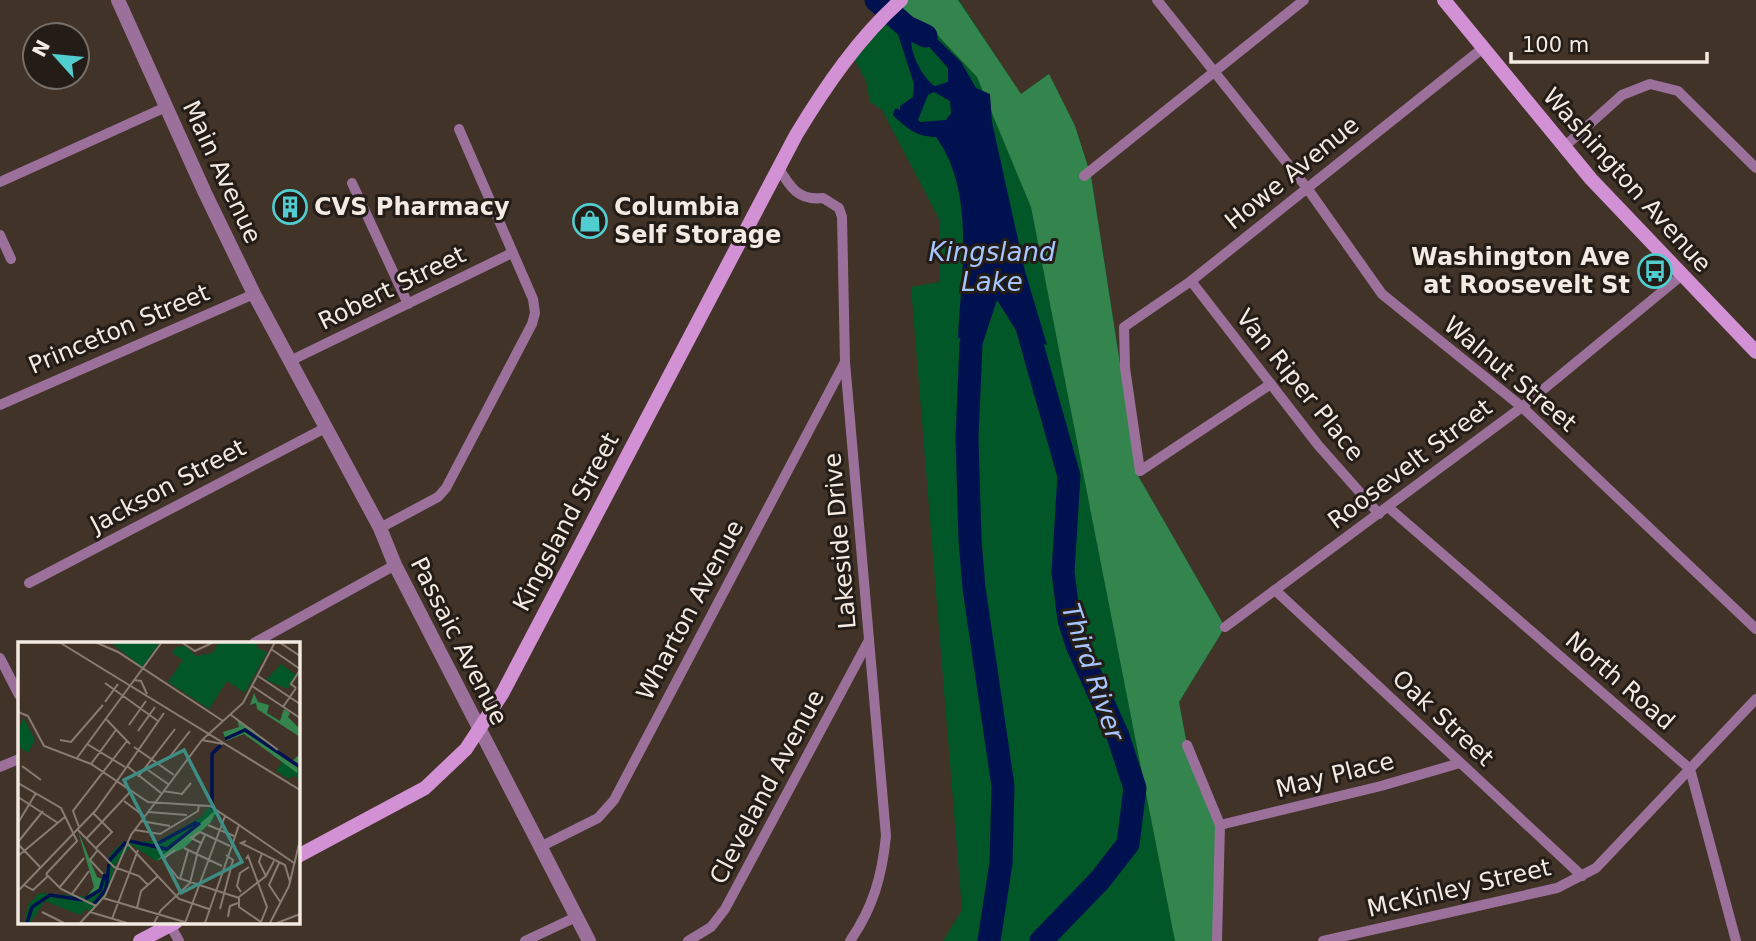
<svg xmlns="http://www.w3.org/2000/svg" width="1756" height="941" viewBox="0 0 1756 941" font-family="'DejaVu Sans',sans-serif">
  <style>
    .green { fill: #015727 }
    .forest { fill: #34844d }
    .water { fill: #001150; fill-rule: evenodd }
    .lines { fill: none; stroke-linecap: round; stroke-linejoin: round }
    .river { stroke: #001150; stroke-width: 23 }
    .minor { stroke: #9b719c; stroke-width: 10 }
    .tertiary { stroke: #9b719c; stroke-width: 14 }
    .secondary { stroke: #d391d5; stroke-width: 14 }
    .labels { text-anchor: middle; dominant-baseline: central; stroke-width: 6; stroke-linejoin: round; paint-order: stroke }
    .street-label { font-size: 24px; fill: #f3eae2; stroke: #231c17 }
    .poi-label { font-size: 24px; font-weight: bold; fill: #f3eae2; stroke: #231c17; text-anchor: start }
    .water-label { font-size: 26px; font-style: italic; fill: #a6c5fe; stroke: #231c17 }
    .inset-river { fill: none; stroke: #001150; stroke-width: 3.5 }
    .inset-road { fill: none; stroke: #887c72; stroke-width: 2 }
    .view { fill: #3d8d85; fill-opacity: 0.15; stroke: #3d8d85; stroke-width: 3.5 }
    .inset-edge { fill: none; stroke: #f3eae2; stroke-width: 3.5 }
  </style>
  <rect width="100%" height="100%" fill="#413327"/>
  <polygon class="green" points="919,0 959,0 1021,94 1049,74 1075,126 1091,176 1137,474 1225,627 1179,702 1216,941 943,941 962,910 911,287 939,282 940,221 882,110 870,102 866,81 852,55 883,18 894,27"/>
  <polygon class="forest" points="901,0 958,0 1021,94 1049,74 1075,126 1091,176 1137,474 1225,627 1179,702 1187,745 1219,824 1216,941 1175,941 1031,207 977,77 926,23 908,17 897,3"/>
  <path class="water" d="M 907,19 L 932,34 L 961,62 L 976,88 L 990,94 L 992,122 L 1025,271 L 1047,345 L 1019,335 L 997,300 L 984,339 L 958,338 C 961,274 976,192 936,137 C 917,137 906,128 893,115 L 895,108 L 900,110 L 900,106 L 913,97 L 914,84 L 896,28 ZM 912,37 L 923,40 L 948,68 L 948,82 L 935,86 C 923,79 908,50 912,37 ZM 934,92 L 950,101 L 951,113 L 946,120 L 920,122 L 918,120 L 928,95 Z"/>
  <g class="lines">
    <g class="river">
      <polyline points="876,0 907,27 926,36"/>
      <polyline points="980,308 971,344 967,437 970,540 974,588 1003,786 1001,863 989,941"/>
      <polyline points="1022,309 1069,476 1063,572 1069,620 1077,645 1118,736 1135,788 1128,844 1100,880 1041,941"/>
    </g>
    <g class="minor">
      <polyline points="1157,0 1307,188 1382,294 1522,407 1756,629"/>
      <polyline points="1564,147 1622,95 1650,84 1678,91 1756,168"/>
      <path d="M 778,167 C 790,187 798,201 823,198 L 839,208 L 842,217 L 845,362 L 886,836 C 882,876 873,908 850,941"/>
      <polyline points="1084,176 1304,0"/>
      <polyline points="0,182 166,107"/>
      <polyline points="352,183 408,304"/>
      <polyline points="0,235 11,259"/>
      <polyline points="1191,281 1318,445 1379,514"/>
      <polyline points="292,360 510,254"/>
      <polyline points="1271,384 1140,471 1125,368 1124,327 1191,281 1483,48"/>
      <polyline points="0,405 254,294"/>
      <polyline points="1388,507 1690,769 1736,941"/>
      <polyline points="380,528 438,497 446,488 532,324 535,313 533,299 459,129"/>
      <polyline points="29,583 327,427"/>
      <polyline points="1275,590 1582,876"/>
      <polyline points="1225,627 1522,407 1681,276"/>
      <polyline points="254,643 395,565"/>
      <polyline points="0,658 19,695"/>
      <polyline points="1187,745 1220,825 1217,941"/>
      <polyline points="0,767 19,759"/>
      <polyline points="1220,825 1381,786 1460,763"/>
      <polyline points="540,847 598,818 614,800 845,362"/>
      <polyline points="170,925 179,941"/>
      <polyline points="525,941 576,917"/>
      <polyline points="688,941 711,927 725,909 869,640"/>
      <polyline points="1323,941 1557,888 1596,868 1756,699"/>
    </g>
    <polyline class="tertiary" points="118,0 205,193 254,294 380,528 395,565 589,941"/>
    <g class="secondary">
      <polyline points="1444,0 1591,179 1756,352"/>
      <path d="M 298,856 L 425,788 L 466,749 L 502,694 L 796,135 C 825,87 859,37 901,0"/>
      <polyline points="140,941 176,922"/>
    </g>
  </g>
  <defs>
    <g id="building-ring" transform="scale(1.75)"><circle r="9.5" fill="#231c17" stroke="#52cdcf" stroke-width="1.5"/><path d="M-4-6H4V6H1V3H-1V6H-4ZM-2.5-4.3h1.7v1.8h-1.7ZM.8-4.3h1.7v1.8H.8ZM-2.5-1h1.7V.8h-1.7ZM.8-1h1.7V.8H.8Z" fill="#52cdcf"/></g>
    <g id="shop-ring" transform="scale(1.75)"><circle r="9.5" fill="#231c17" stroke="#52cdcf" stroke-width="1.5"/><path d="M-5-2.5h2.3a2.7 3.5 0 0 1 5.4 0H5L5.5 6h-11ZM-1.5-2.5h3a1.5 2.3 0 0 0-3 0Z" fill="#52cdcf"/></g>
    <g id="bus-ring" transform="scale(1.75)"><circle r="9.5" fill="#231c17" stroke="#52cdcf" stroke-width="1.5"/><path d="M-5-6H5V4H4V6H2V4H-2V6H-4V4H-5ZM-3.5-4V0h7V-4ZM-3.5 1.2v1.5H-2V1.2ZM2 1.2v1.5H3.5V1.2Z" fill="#52cdcf"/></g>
  </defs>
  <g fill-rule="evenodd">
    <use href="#building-ring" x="290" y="207"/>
    <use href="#shop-ring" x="590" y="221"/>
    <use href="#bus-ring" x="1655" y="271"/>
  </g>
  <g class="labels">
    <g class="street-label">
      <text transform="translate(222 172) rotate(65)">Main Avenue</text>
      <text transform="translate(1292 173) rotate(-39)">Howe Avenue</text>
      <text transform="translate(1627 180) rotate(48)">Washington Avenue</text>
      <text transform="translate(392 288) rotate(-26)">Robert Street</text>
      <text transform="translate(119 329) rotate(-23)">Princeton Street</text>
      <text transform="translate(1510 374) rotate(40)">Walnut Street</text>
      <text transform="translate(1300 385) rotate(51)">Van Riper Place</text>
      <text transform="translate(1410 464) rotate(-37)">Roosevelt Street</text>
      <text transform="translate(168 486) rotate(-28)">Jackson Street</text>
      <text transform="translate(566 522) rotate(-62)">Kingsland Street</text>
      <text transform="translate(840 541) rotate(-95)">Lakeside Drive</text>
      <text transform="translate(690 610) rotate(-62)">Wharton Avenue</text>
      <text transform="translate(459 641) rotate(63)">Passaic Avenue</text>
      <text transform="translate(1620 681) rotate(41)">North Road</text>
      <text transform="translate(1443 718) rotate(43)">Oak Street</text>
      <text transform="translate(1335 775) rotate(-14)">May Place</text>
      <text transform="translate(767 787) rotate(-62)">Cleveland Avenue</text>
      <text transform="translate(1459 888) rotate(-13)">McKinley Street</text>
    </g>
    <g class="poi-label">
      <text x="314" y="207">CVS Pharmacy</text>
      <text x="614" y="207">Columbia<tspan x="614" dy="28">Self Storage</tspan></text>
      <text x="1630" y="257" text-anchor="end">Washington Ave<tspan x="1630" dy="28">at Roosevelt St</tspan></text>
    </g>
    <g class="water-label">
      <text x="992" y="252">Kingsland<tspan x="992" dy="30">Lake</tspan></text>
      <text transform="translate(1093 672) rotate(71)">Third River</text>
    </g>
  </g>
  <g transform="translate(18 642)">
    <rect width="282" height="282" fill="#413327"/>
    <path d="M 92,0 L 142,0 L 124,25 ZM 202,0 L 238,0 L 239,6 L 249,10 L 227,51 L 209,39 L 191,67 L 150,40 L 165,18 L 154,11 L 158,5 L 167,4 L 178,14 L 194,11 ZM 263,22 L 278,33 L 270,47 L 248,38 ZM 6,76 L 17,98 L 10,111 L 0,104 L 0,88 ZM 266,118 L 282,128 L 282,142 L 277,133 L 271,137 L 258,129 ZM 191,164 L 199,167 L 196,177 L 166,206 L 138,219 L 114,203 L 97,223 L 89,251 L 72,270 L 68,267 L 62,273 L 27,259 L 12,281 L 6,281 L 10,263 L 21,251 L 75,255 L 82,248 L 93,211 L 105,200 L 140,199 L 183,175 Z" fill="#015727"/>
    <path d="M 236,51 L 240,60 L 251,63 L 249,71 L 262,79 L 266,67 L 272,71 L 270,75 L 282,87 L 282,95 L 239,67 L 238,61 L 232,63 ZM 219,77 L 274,119 L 282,112 L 279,131 L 226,92 L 208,99 L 205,90 L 221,85 ZM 199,167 L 193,180 L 166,206 L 138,219 ZM 60,189 L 79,235 L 85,237 L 82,248 L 67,257 L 76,245 Z" fill="#34844d"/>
    <path class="inset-river" d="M 207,97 L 227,88 L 282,125M 194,167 L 194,112 L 203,103M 111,199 L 149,207 L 182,181M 135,204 L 179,180M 91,219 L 108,200M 67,257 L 82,248 L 87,232M 76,262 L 88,247 L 91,222M 9,281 L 14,265 L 32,253 L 65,258"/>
    <path class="inset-road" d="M 41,0 L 282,148M 77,0 L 100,10 L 205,79M 163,0 L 177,9 L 196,0M 261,0 L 282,14M 253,7 L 282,27M 125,26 L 144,0M 240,34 L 282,62M 116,38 L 123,39 L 129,52M 87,41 L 140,79M 234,44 L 282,76M 278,46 L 273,42 L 282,28M 87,60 L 100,42M 265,65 L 278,46M 0,70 L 10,74 L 26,104 L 73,122 L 130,160 L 192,164 L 221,183 L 187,281M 213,73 L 260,108M 88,77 L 112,102M 111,83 L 128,59M 120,89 L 137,65M 42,98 L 53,100 L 85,63M 184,98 L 225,61 L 257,0M 184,98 L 205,102M 69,102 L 107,125M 116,105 L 156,133M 59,116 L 125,26M 150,117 L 172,89M 73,122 L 98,88M 4,124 L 23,138M 109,124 L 143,151M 130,128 L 150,142M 120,135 L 157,87M 99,139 L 146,71M 0,141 L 43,166 L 59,199 L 28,232M 145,149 L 164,152 L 173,141M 0,155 L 40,181M 106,159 L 126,174M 130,170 L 169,173M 75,171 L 94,190 L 77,207M 123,179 L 152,184M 0,181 L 18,151M 190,183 L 216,194M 221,183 L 276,221M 61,185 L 55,169 L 109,99M 59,187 L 96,225 L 121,234 L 130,243M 117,188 L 142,192 L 180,169 L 181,163M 68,197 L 113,149M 228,199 L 223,201 L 267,223 L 272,240M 0,200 L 25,169M 109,201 L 161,257 L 191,267M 183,201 L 173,196 L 182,190 L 212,204M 0,202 L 23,226M 166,206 L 204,224M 157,208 L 145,217 L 160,236 L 221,256M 79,209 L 72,218 L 85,232M 244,211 L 241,220 L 248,234M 178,213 L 187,193M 0,214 L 48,174M 228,217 L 230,214 L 249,265 L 243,280M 261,221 L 251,243 L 263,261M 28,232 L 43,247 L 78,264M 162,237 L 170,209M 6,243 L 15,248 L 30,234M 41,246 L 66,216M 0,249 L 78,168 L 99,139M 223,250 L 219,244 L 222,231 L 231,225M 54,252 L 71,229M 85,256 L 170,281M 119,266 L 123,249 L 140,234M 202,267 L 215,218 L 208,213M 211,268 L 210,275 L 212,264 L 220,261M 24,270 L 46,281M 72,270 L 109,281M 94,277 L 120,208M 243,280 L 221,265 L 221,255 L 248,234 L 256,219M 62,281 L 87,254 L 113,193 L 184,98M 136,281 L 143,268 L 172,241 L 179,213M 167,281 L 207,174M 252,281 L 271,244 L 282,198M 259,281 L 282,272"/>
    <path class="view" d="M 166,108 L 224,220 L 163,251 L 106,138 Z"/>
    <rect width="282" height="282" class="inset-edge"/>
  </g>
  <g transform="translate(56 56) rotate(297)"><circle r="33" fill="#231c17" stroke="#766e68" stroke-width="2"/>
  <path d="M0-5L12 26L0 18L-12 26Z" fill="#52cdcf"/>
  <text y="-10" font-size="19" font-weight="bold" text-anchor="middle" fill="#f3eae2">N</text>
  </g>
  <path d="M1511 52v10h196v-10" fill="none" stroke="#f3eae2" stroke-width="3.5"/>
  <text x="1522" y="52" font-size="21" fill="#f3eae2" stroke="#231c17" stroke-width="5" paint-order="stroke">100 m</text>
</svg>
